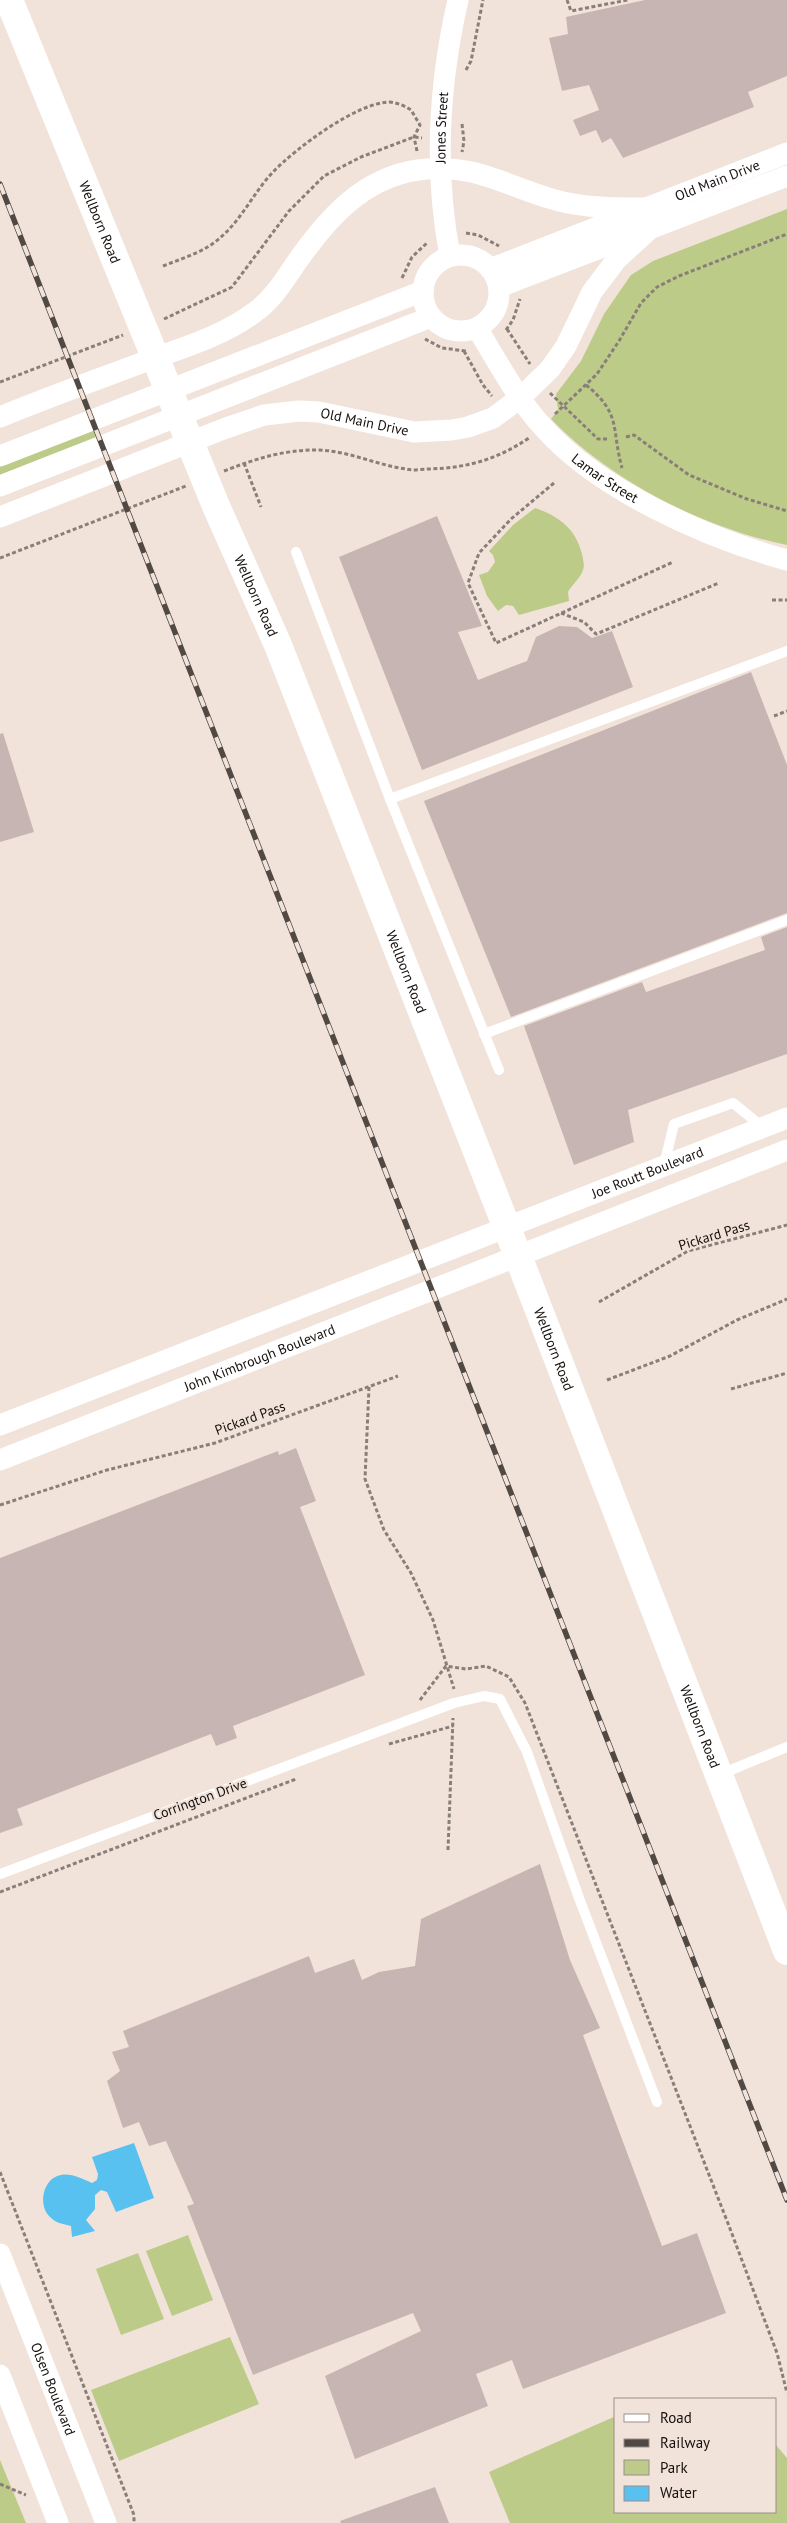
<svg xmlns="http://www.w3.org/2000/svg" width="787" height="2523" viewBox="0 0 787 2523" font-family="'PT Sans',sans-serif">
  <style>
    .green { fill: #bdcb89 }
    .water { fill: #58c1f0 }
    .building { fill: #c6b5b2 }
    .lines { fill: none; stroke-linecap: round; stroke-linejoin: round }
    .path { stroke: #897f79; stroke-width: 3; stroke-dasharray: 4 2.5; stroke-linecap: butt }
    .lane { stroke: #fff; stroke-width: 10 }
    .street { stroke: #fff; stroke-width: 21 }
    .primary { stroke: #fff; stroke-width: 28 }
    .rail-casing { stroke: #514944; stroke-width: 5.5 }
    .rail { stroke: #f2e3da; stroke-width: 4; stroke-dasharray: 11; stroke-linecap: butt }
    .labels { text-anchor: middle; dominant-baseline: central; stroke-width: 4.5; stroke-linejoin: round; paint-order: stroke }
    .street-label { font-size: 14px; fill: #15100d; stroke: #f2e3da }
  </style>
  <rect width="100%" height="100%" fill="#f2e3da"/>
  <g class="green">
    <path d="M 787,209 L 787,545 C 703,528 611,481 551,419 L 558,410 L 556,394 L 581,361 L 604,314 L 631,275 L 653,261 Z"/>
    <polygon points="92,427 96,438 0,475 0,463"/>
    <path d="M 535,508 C 559,516 576,529 582,554 C 583,560 585,565 583,570 C 581,577 572,585 568,592 L 569,601 L 519,615 L 513,606 L 506,605 L 498,611 L 487,596 L 479,575 L 488,572 L 495,562 L 493,555 L 489,551 L 513,525 Z"/>
    <polygon points="188,2235 213,2300 172,2316 146,2251"/>
    <polygon points="138,2253 164,2319 121,2335 96,2269"/>
    <polygon points="230,2337 259,2404 119,2461 91,2390"/>
    <polygon points="616,2416 616,2512 776,2512 776,2445 787,2458 787,2523 510,2523 489,2472"/>
    <polygon points="0,2460 26,2523 0,2523"/>
  </g>
  <path class="water" d="M 134,2143 L 154,2198 L 116,2212 L 107,2192 L 101,2190 L 95,2195 L 95,2209 L 86,2220 L 95,2231 L 72,2237 L 71,2226 C 63,2224 55,2223 49,2216 C 38,2204 43,2178 61,2175 C 71,2173 83,2179 92,2183 L 97,2180 L 98,2174 L 92,2157 Z"/>
  <g class="building">
    <polygon points="645,0 787,0 787,76 748,92 754,107 623,158 611,138 602,143 596,130 580,136 573,120 599,110 589,85 562,91 549,38 568,34 566,17"/>
    <polygon points="437,516 482,626 458,632 478,680 527,661 536,637 559,626 577,627 592,638 612,631 633,687 422,770 339,557"/>
    <polygon points="751,672 787,765 787,913 511,1017 424,801"/>
    <polygon points="3,733 34,832 0,842 0,734"/>
    <polygon points="787,927 787,1054 628,1110 634,1142 574,1165 524,1026 642,982 646,992 765,950 761,937"/>
    <polygon points="296,1448 316,1501 300,1507 365,1675 233,1726 237,1738 216,1746 211,1734 17,1809 23,1825 0,1833 0,1558 278,1451 279,1455"/>
    <polygon points="540,1864 570,1960 600,2028 583,2035 662,2246 697,2233 726,2313 523,2389 512,2360 476,2374 488,2406 355,2459 325,2376 421,2331 413,2313 253,2375 187,2206 194,2204 166,2141 149,2146 139,2122 123,2128 107,2081 120,2071 112,2052 129,2047 123,2031 309,1956 315,1973 354,1959 362,1980 379,1972 415,1966 421,1919"/>
    <polygon points="435,2487 449,2523 341,2523 340,2521"/>
  </g>
  <g class="lines">
    <g class="path">
      <polyline points="567,0 571,11 628,0"/>
      <polyline points="466,70 471,61 483,0"/>
      <polyline points="462,124 464,141 462,152"/>
      <polyline points="466,233 478,235 499,246"/>
      <path d="M 163,266 C 183,258 205,252 221,237 C 242,219 254,192 273,172 C 295,149 357,102 390,102 C 398,103 405,106 411,110 L 420,125 L 414,137 L 417,151"/>
      <polyline points="402,278 412,257 428,242"/>
      <polyline points="164,319 232,287 289,211 324,176 361,157 414,137 422,138"/>
      <polyline points="507,329 530,364"/>
      <polyline points="506,330 513,320 520,299"/>
      <polyline points="425,339 442,348 466,351"/>
      <polyline points="464,351 483,385 492,396"/>
      <polyline points="0,382 123,335"/>
      <path d="M 586,385 C 622,414 611,428 622,468"/>
      <polyline points="550,393 598,439 609,439"/>
      <polyline points="555,414 597,374 619,341 641,303 657,287 679,276 787,234"/>
      <polyline points="626,437 634,435 689,475 747,499 787,511"/>
      <polyline points="244,463 261,507"/>
      <path d="M 224,471 C 255,459 283,450 316,450 C 347,450 376,465 406,469 C 413,471 421,469 428,469 C 467,468 496,460 529,438"/>
      <polyline points="554,483 511,519 479,553 468,583 496,643 673,562"/>
      <polyline points="0,558 186,486"/>
      <polyline points="772,600 787,600"/>
      <polyline points="561,613 584,622 596,634 719,583"/>
      <polyline points="774,716 787,711"/>
      <polyline points="599,1302 688,1251 787,1225"/>
      <polyline points="607,1380 670,1356 737,1320 787,1299"/>
      <polyline points="369,1387 365,1479 384,1530 411,1573 433,1620 454,1689"/>
      <polyline points="731,1389 787,1373"/>
      <polyline points="0,1505 107,1470 215,1443 398,1376"/>
      <polyline points="420,1700 446,1666 466,1669 486,1666 509,1677 525,1703 729,2226 777,2353 787,2393"/>
      <polyline points="389,1744 453,1726"/>
      <polyline points="448,1850 453,1718"/>
      <polyline points="0,1892 296,1779"/>
      <polyline points="0,2172 134,2515 134,2523"/>
      <polyline points="0,2484 26,2495"/>
    </g>
    <g class="lane">
      <polyline points="296,552 390,799 499,1070"/>
      <polyline points="390,799 787,651"/>
      <polyline points="484,1034 787,920"/>
      <polyline points="664,1165 674,1124 733,1103 763,1127"/>
      <polyline points="721,1774 787,1747"/>
      <polyline points="0,1874 454,1703 484,1696 500,1699 527,1752 579,1898 657,2102"/>
    </g>
    <g class="street">
      <circle cx="461" cy="293" r="38"/>
      <path id="s1" d="M 450,256 C 434,172 439,83 458,0"/>
      <path id="s2" d="M 490,269 L 787,153"/>
      <polyline points="499,287 787,176"/>
      <path id="s3" d="M 477,328 C 497,361 516,397 542,426 C 598,490 706,538 787,560"/>
      <path d="M 0,417 C 49,397 99,379 149,360 C 185,347 223,336 255,312 C 272,300 284,281 296,263 C 327,219 362,178 418,170 C 480,161 513,192 568,203 C 594,208 621,208 647,208"/>
      <polyline points="0,456 423,291"/>
      <polyline points="0,486 431,317"/>
      <path id="s4" d="M 0,517 L 226,428 L 264,415 L 299,411 L 319,412 L 414,432 L 452,430 L 468,427 L 493,418 L 520,398 L 550,369 L 566,346 L 592,292 L 617,259 L 653,226"/>
      <path id="s5" d="M 0,1425 L 787,1118"/>
      <path id="s6" d="M 0,1460 L 787,1150"/>
      <path id="s7" d="M 0,2254 L 106,2523"/>
      <polyline points="0,2375 58,2523"/>
    </g>
    <path class="primary" id="s8" d="M 9,0 L 216,506 L 278,645 L 518,1256 L 787,1951"/>
    <g class="rail-casing">
      <polyline id="rail" points="0,184 787,2200"/>
    </g>
    <use href="#rail" class="rail"/>
  </g>
  <g class="labels">
    <g class="street-label">
      <text stroke="none"><textPath href="#s1" startOffset="129">Jones Street</textPath></text>
      <text stroke="none"><textPath href="#s2" startOffset="244">Old Main Drive</textPath></text>
      <text stroke="none"><textPath href="#s8" startOffset="240">Wellborn Road</textPath></text>
      <text stroke="none"><textPath href="#s4" startOffset="385">Old Main Drive</textPath></text>
      <text stroke="none"><textPath href="#s3" startOffset="200">Lamar Street</textPath></text>
      <text stroke="none"><textPath href="#s8" startOffset="645">Wellborn Road</textPath></text>
      <text stroke="none"><textPath href="#s8" startOffset="1050">Wellborn Road</textPath></text>
      <text stroke="none"><textPath href="#s5" startOffset="695">Joe Routt Boulevard</textPath></text>
      <text transform="translate(714 1235) rotate(-17)">Pickard Pass</text>
      <text stroke="none"><textPath href="#s8" startOffset="1455">Wellborn Road</textPath></text>
      <text stroke="none"><textPath href="#s6" startOffset="279">John Kimbrough Boulevard</textPath></text>
      <text transform="translate(250 1418) rotate(-20)">Pickard Pass</text>
      <text stroke="none"><textPath href="#s8" startOffset="1860">Wellborn Road</textPath></text>
      <text transform="translate(200 1799) rotate(-20)">Corrington Drive</text>
      <text stroke="none"><textPath href="#s7" startOffset="145">Olsen Boulevard</textPath></text>
    </g>
  </g>
  <rect x="614" y="2398" width="162" height="115" fill="#f2e3da" stroke="#9a8f88"/>
  <rect x="624" y="2414" width="25" height="8" fill="#ffffff" stroke="#9a8f88"/>
  <text x="660" y="2423" font-size="15" fill="#15100d">Road</text>
  <rect x="624" y="2439" width="25" height="8" fill="#514944" stroke="#9a8f88"/>
  <text x="660" y="2448" font-size="15" fill="#15100d">Railway</text>
  <rect x="624" y="2460" width="25" height="15" fill="#bdcb89" stroke="#9a8f88"/>
  <text x="660" y="2473" font-size="15" fill="#15100d">Park</text>
  <rect x="624" y="2486" width="25" height="15" fill="#58c1f0" stroke="#9a8f88"/>
  <text x="660" y="2498" font-size="15" fill="#15100d">Water</text>
</svg>
